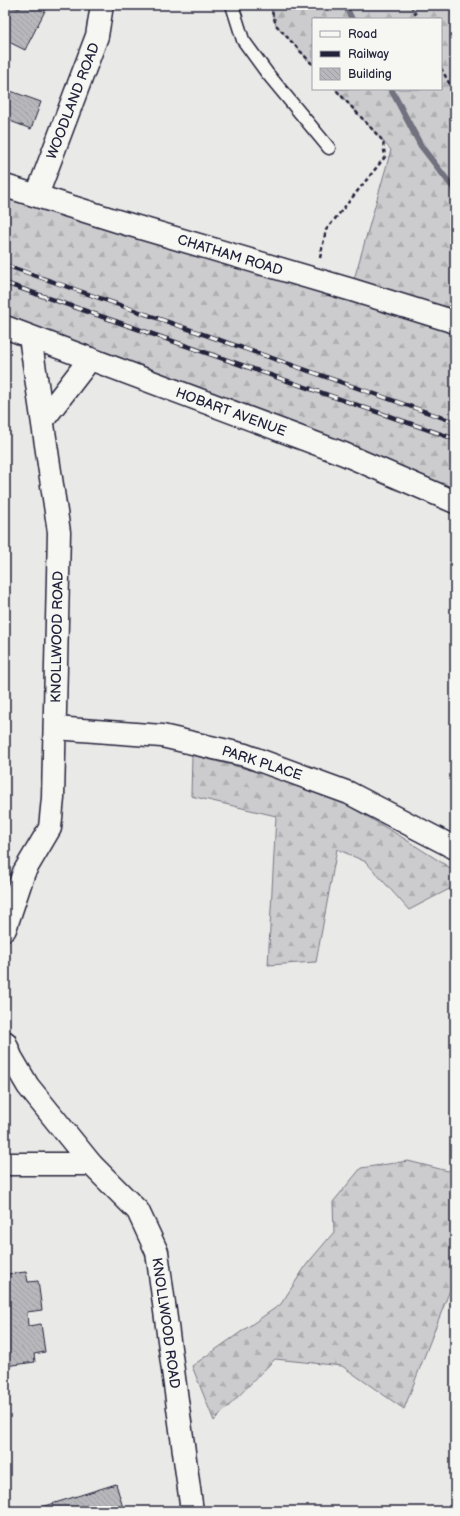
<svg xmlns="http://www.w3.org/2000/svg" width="460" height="1516" viewBox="0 0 460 1516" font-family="'Balsamiq Sans',sans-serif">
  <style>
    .forest { fill: url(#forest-firs); stroke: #777784 }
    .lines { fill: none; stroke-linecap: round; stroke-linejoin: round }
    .stream { stroke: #71717f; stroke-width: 6 }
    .building { fill: url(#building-back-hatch); stroke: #22223b }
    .lane-casing { stroke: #22223b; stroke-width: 15 }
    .street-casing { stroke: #22223b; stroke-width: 25 }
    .path { stroke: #22223b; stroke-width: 2.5; stroke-dasharray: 4 3; stroke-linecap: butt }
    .lane { stroke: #f6f6f2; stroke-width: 12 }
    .street { stroke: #f6f6f2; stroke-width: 22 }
    .rail-casing { stroke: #22223b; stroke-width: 4.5 }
    .rail { stroke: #f6f6f2; stroke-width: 3; stroke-dasharray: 9; stroke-linecap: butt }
    .labels { text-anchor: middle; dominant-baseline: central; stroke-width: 3; stroke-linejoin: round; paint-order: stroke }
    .street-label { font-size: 14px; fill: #22223b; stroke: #f6f6f2 }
  </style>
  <defs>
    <pattern id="forest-firs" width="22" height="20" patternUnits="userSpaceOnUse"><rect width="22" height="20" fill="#ccccce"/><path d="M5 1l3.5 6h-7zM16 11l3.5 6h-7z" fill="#afafb2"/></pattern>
    <pattern id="building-back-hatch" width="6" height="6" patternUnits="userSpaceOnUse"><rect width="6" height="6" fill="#b8b8bc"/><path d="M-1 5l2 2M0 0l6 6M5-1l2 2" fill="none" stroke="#9e9ea2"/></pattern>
  </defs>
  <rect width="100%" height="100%" fill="#e9e9e7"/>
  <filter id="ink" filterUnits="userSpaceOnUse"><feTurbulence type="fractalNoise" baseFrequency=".025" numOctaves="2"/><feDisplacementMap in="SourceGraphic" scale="8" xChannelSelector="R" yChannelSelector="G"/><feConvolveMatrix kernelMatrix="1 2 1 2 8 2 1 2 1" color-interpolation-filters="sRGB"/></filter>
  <g filter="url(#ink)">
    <g class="forest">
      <polygon points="270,5 455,5 455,502 5,335 5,179 351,290 391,150 335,89 441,89 441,19 313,19 313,65 276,25"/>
      <polygon points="192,755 317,787 400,836 455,871 455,886 409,910 366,862 337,849 316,962 268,965 276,816 191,796"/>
      <polygon points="408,1161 448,1171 455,1166 455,1277 404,1409 342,1366 275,1359 214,1421 192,1366 281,1304 307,1264 334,1232 333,1202 361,1168"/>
    </g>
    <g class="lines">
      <g class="stream">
        <polyline points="345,5 352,19"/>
        <polyline points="391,89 421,146 455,190"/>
      </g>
    </g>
    <g class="building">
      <polygon points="5,5 10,5 19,9 21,5 48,5 25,50 5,40"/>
      <polygon points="5,89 41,102 31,129 5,119"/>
      <polygon points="5,127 10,128 5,141"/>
      <polygon points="5,1266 6,1266 7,1274 26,1272 28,1282 38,1281 42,1310 27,1312 28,1326 41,1324 45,1352 34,1354 35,1362 5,1366"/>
      <polygon points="116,1484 124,1511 43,1511 42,1507"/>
    </g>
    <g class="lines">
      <g class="lane-casing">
        <polyline id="lane" points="232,5 243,40 267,73 329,148"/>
      </g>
      <g class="street-casing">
        <g id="street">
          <polyline points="5,186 117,221 352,290 455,322"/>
          <polyline points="37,195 97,36 102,5"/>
          <polyline points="5,327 344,454 455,502"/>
          <polyline points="43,420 90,359"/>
          <polyline points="55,728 162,736 245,755 349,793 455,848"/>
          <polyline points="5,929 24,872 50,828 53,798 59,532 30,337"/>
          <polyline points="5,1042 11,1057 28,1086 91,1164 138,1211 157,1252 192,1511"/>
          <polyline points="5,1164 91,1164"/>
        </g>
      </g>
      <g class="path">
        <polyline points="270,5 276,25 313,65"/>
        <polyline points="411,5 418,19"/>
        <polyline points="446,5 455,13"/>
        <polyline points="441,68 455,94"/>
        <polyline points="320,258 326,230 385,157 383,141 335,89"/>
      </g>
      <use href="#lane" class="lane"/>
      <use href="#street" class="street"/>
      <g class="rail-casing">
        <g id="rail">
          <polyline points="5,265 455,422"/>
          <polyline points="5,283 455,439"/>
        </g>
      </g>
      <use href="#rail" class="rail"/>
    </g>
  </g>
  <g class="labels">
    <g class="street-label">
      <text transform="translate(73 101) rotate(-69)">WOODLAND ROAD</text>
      <text transform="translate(230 255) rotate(17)">CHATHAM ROAD</text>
      <text transform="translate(231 412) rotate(20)">HOBART AVENUE</text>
      <text transform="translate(57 637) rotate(-89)">KNOLLWOOD ROAD</text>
      <text transform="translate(262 763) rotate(18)">PARK PLACE</text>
      <text transform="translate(166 1323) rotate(82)">KNOLLWOOD ROAD</text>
    </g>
  </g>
  <rect width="460" height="1516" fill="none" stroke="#f6f6f2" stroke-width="20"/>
  <rect x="10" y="10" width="440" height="1496" fill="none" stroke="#22223b" stroke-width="1.5" filter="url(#ink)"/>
  <rect x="312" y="18" width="130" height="72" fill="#f6f6f2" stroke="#a1a1a9"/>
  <rect x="320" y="31" width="20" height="6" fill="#f6f6f2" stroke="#a1a1a9"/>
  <text x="348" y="38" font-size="12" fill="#22223b">Road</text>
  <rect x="320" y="51" width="20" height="6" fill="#22223b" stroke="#a1a1a9"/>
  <text x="348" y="58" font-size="12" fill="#22223b">Railway</text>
  <rect x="320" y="68" width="20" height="12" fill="url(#building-back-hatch)" stroke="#a1a1a9"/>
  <text x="348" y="78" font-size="12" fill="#22223b">Building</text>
</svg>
